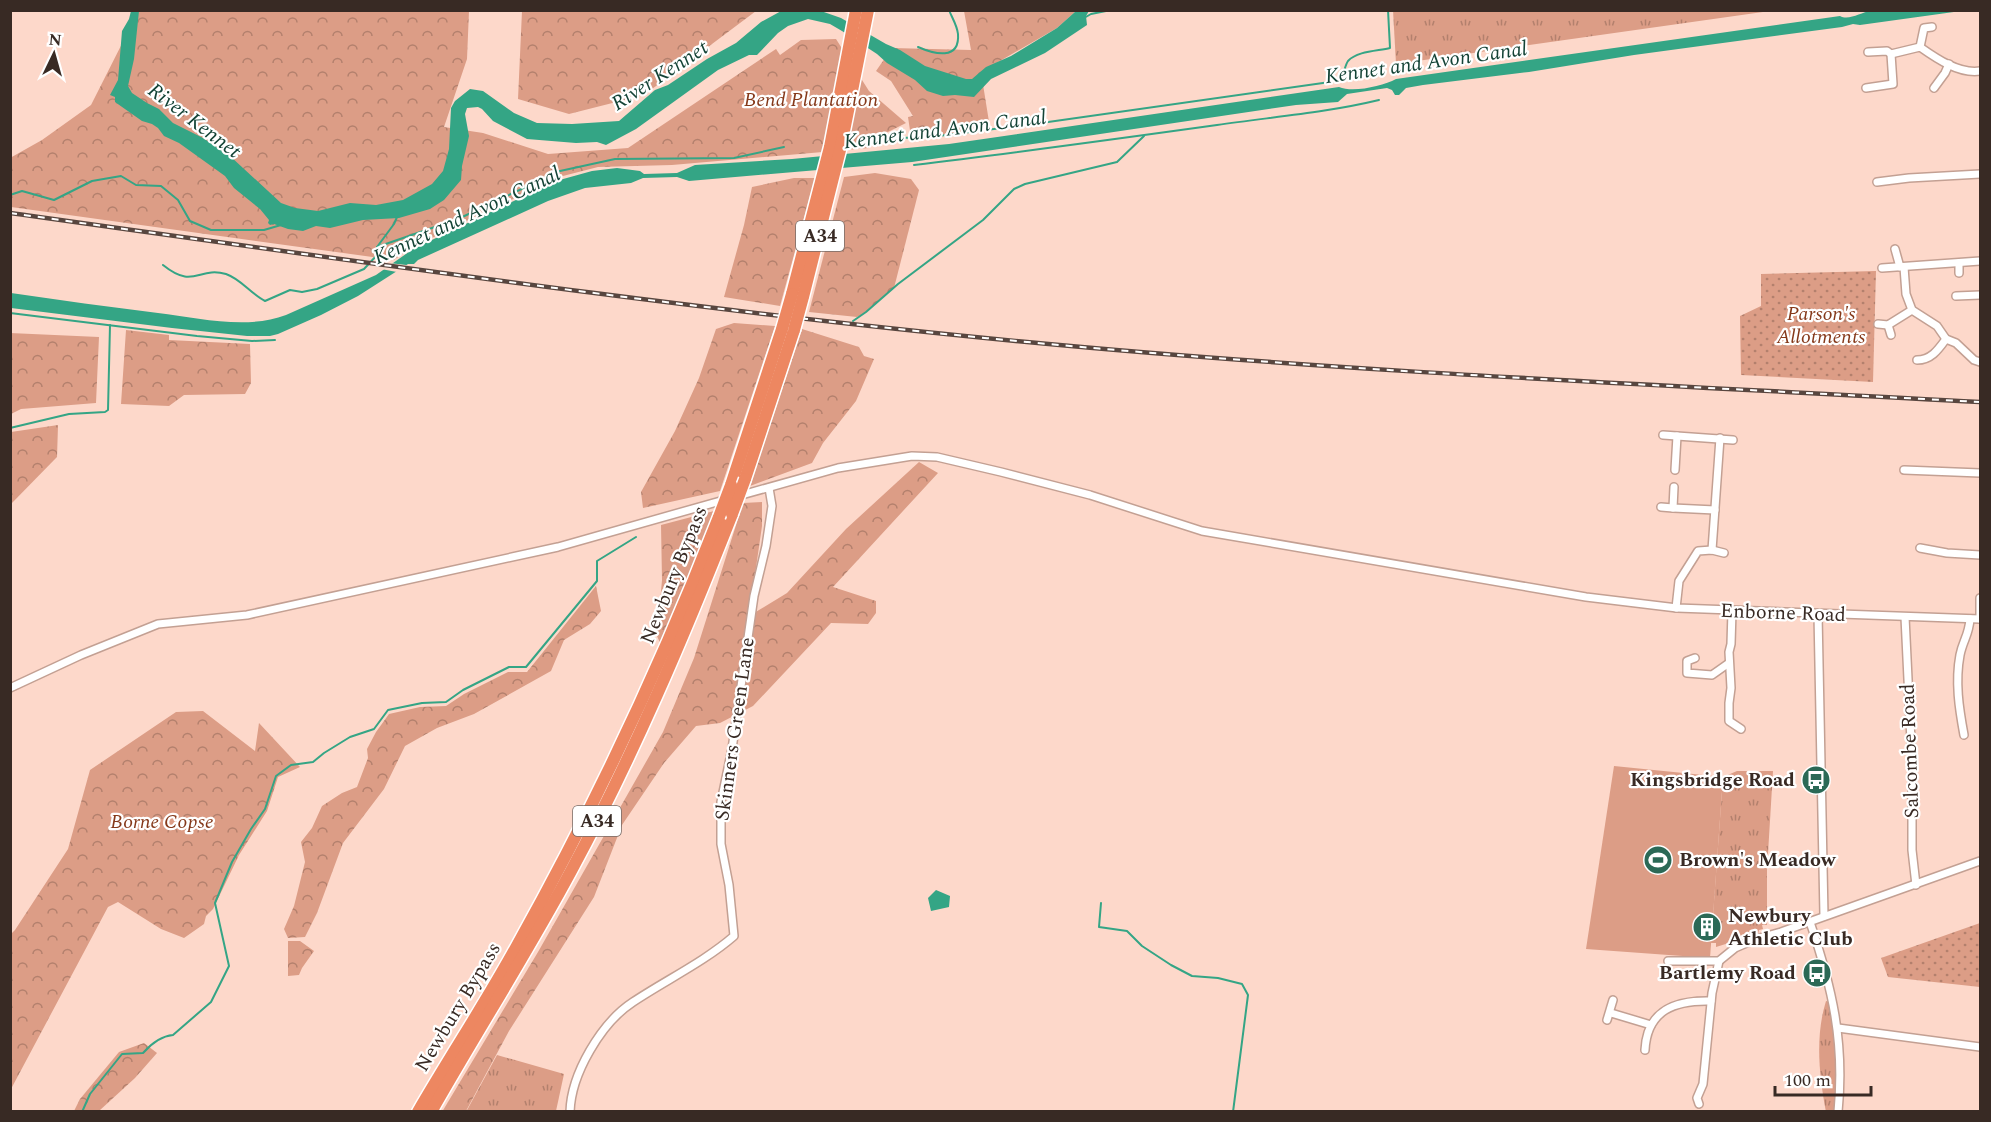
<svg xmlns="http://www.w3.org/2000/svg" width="1991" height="1122" viewBox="0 0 1991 1122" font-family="Spectral,serif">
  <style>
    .grass { fill: url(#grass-tufts) }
    .forest { fill: url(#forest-crowns) }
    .garden { fill: url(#garden-dots) }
    .pitch { fill: #dc9d86 }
    .water { fill: #34a585 }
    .pier { fill: #fdd8ca }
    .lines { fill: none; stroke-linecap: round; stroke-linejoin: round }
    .stream { stroke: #34a585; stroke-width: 2 }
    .street-casing { stroke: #c3a093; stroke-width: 10 }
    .highway-casing { stroke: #fff; stroke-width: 15 }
    .street { stroke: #fff; stroke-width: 7 }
    .highway { stroke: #ed8761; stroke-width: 12 }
    .rail-casing { stroke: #58463f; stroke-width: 4.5 }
    .rail { stroke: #fff; stroke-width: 2; stroke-dasharray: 7; stroke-linecap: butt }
    .highway-bridge-casing { stroke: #fff; stroke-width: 15; stroke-linecap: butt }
    .highway-bridge { stroke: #ed8761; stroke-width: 12 }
    .labels { text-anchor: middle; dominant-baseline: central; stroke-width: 4.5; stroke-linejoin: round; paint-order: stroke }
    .shield { fill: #fff; stroke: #746a66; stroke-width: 1.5 }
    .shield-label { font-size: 18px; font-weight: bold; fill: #382a24 }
    .park-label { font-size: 20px; font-style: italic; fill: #85391a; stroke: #fff }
    .street-label { font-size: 20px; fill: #382a24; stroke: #fff }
    .poi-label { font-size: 20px; font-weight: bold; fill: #382a24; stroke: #fff; text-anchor: end }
    .water-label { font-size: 21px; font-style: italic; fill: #144336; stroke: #fff }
  </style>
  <defs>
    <pattern id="grass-tufts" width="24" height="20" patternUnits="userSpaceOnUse" patternTransform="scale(1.5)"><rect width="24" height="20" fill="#dc9d86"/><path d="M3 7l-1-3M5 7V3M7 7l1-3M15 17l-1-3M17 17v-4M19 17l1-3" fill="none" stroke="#b3806d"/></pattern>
    <pattern id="forest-crowns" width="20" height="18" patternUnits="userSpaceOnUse" patternTransform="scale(1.5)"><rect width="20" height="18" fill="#dc9d86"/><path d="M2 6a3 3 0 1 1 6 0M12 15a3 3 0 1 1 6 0" fill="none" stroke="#b3806d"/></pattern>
    <pattern id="garden-dots" width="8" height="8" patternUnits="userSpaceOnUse" patternTransform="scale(1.5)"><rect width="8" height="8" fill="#dc9d86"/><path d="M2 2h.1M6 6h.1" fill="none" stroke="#b3806d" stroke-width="1.8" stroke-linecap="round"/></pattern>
  </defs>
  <rect width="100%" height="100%" fill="#fdd8ca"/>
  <g class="grass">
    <polygon points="1393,10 1770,10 1770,11 1396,64"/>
    <polygon points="1737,771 1773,771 1767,870 1767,925 1762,925 1763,929 1759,930 1758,934 1716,947 1716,943 1711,943 1723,777"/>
    <path d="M 1826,1001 L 1830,1002 C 1836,1039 1837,1074 1834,1111 L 1826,1112 C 1819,1076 1815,1036 1826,1001 Z"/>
    <polygon points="497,1055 564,1074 556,1111 466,1112"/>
  </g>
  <g class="forest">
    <polygon points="139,10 469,11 467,59 444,127 483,133 548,154 628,148 776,49 780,55 801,40 836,39 869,91 906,123 872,140 869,148 672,165 598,167 559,177 411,248 394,260 11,207 10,158 42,140 91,105"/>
    <polygon points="522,11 522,10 756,11 644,95 569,114 518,99"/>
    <polygon points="964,11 1076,11 1057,28 981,72 990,128 938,136 911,137 908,117 913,116 891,81 876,71 892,48 971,50"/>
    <polygon points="875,173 911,179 919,190 894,288 866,312 857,317 809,312 844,177"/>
    <polygon points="794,178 815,178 780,306 724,297 744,225 752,187"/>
    <polygon points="734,323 775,326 720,491 643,508 641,492 675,431 699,378 716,329"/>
    <polygon points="802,329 859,347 864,356 874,359 856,401 823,443 812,463 750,486"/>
    <polygon points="126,330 169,335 169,340 250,344 251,383 245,394 184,395 169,406 121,404"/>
    <polygon points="10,333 99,337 96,403 21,409 11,414"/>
    <polygon points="58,425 57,457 11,504 11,432"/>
    <polygon points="919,462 938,473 833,587 876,601 876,613 868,624 831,623 753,706 720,723 696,726 664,763 622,825 594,897 509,1031 466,1111 442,1112 538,952 663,732 694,658 743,503 762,502 762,526 749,616 787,593 846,529"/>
    <polygon points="714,511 661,645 657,636 662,580 661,525"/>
    <polygon points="596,586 601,611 590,624 564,640 551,671 474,714 437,728 405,746 384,789 343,843 317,913 305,937 288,938 284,929 294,906 305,862 301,842 312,828 322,806 342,793 357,787 368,758 367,749 376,732 389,714 420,707 446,706 464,694 508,672 527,672"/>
    <polygon points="203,711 255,751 259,723 300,767 278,777 267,811 239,855 213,909 206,916 204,924 184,938 161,929 118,902 108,907 11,1089 11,934 15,930 68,849 90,770 176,712"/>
    <polygon points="288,941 300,941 314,951 302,968 299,975 288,976"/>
    <polygon points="144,1043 157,1053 135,1078 99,1111 74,1111 80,1099 119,1052"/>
  </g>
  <g class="garden">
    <polygon points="1876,271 1873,382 1741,375 1740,316 1761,306 1761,274"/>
    <polygon points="1980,923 1980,987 1888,977 1881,958"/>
  </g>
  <polygon class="pitch" points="1614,766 1723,777 1710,958 1586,949"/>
  <g class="water">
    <polygon points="783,10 821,11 841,18 886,44 900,50 925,66 966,79 972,79 986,67 1011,56 1057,28 1076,11 1089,11 1086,16 1087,25 1045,53 991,79 974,97 955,95 943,96 927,91 915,80 887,63 877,54 842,31 830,24 808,19 788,26 778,33 757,55 749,55 718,70 636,129 606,145 597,142 576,143 527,139 493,121 482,109 478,107 467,108 465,114 469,136 462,166 461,180 444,200 430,209 399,218 363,220 330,228 316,226 303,231 288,229 274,224 270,225 268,223 269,220 260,209 234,188 225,176 179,143 164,136 158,128 152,124 142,121 115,102 115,97 110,95 118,80 122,31 129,19 131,11 139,11 134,59 128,86 132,93 147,103 159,109 173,123 203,138 230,156 281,203 295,208 318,211 350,203 376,205 403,200 432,184 443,171 449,149 451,108 455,101 470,89 483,91 514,113 537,123 572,124 619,121 655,90 668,85 707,59 736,43 761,22"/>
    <path d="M 1871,11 L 1961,11 L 1860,25 L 1853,24 L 1842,27 L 1634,55 L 1529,72 L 1423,85 L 1406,88 L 1399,95 L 1395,95 L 1392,90 L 1387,88 L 1347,94 L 1338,102 L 1296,105 L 912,162 L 689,181 L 677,177 L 643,178 L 631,183 L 585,188 L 548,201 L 418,260 L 414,264 L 408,264 L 358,296 L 321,315 L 278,334 L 270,336 L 247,336 L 172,328 L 11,308 L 11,293 C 60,300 109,307 158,313 C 198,318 247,330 286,315 L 376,275 L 413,249 L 556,181 L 592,171 L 617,168 L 640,171 L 644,174 L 677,173 L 695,165 L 792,159 L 949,144 L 1339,87 C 1353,93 1383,86 1396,79 L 1840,16 C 1849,21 1861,12 1871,11 Z"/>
    <polygon points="936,890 950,896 949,907 931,911 928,898"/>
  </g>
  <polygon class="pier" points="389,263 415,266 409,267 402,273 381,269"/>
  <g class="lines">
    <g class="stream">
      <polyline points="1084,18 1091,14 1111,10"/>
      <path d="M 918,47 C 934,54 960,61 958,34 C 957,25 952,18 949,10"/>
      <path d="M 884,139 L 938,136 L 1027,125 L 1337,81 L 1341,79 C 1344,74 1345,65 1348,61 C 1357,51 1378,51 1390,48 L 1388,10"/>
      <path d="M 914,165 C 1015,153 1116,139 1217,125 C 1271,117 1325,113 1379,100"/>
      <polyline points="10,195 22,191 54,200 92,181 121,176 136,185 161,186 178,200 190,221 211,230 264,230 281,225"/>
      <polyline points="377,247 458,219 560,171 615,159 734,158 784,147"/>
      <path d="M 163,265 C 194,290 198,266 226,274 C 241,279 251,294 265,301 L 290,290 L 302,292 L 317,289 L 364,269 L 378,254 L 377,247 L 394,224 L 397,217"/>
      <polyline points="10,313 197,336 252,341 275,340"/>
      <polyline points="853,321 866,312 898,284 983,220 1014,189 1025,184 1117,162 1144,136"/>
      <polyline points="10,428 69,414 105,412 108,410 110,325"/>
      <polyline points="1101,903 1099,927 1127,931 1142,946 1171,965 1192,976 1218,978 1242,984 1248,995 1233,1112"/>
      <path d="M 82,1112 L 90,1094 L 122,1054 L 143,1053 C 151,1044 161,1036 173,1035 L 211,1002 L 229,966 L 215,903 L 232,862 L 251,829 L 265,809 L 276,776 L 291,765 L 313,762 L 324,753 L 350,737 L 374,729 L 388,710 L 422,703 L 446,702 L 463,690 L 509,667 L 526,667 L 597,581 L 597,561 L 636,537"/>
    </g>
    <g class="street-casing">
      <g id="street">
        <polyline points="1920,47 1924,28 1932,27"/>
        <path d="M 1868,52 L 1887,51 L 1891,54 L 1920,47 C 1937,59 1959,74 1980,71"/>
        <polyline points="1866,88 1893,84 1891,54"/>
        <polyline points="1934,88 1945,73 1949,64"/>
        <polyline points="1877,182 1909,178 1980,174"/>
        <polyline points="1895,249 1900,267"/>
        <polyline points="1959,263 1959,273"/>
        <polyline points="1904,267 1906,294 1912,310 1937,326 1946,339 1956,343 1974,360 1980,362"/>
        <polyline points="1882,268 1980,261"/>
        <polyline points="1956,296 1980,295"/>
        <polyline points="1878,324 1888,325 1912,310"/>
        <polyline points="1888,325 1891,335"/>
        <path d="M 1917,360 C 1931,360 1938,350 1946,339"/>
        <polyline points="1663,435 1733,440"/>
        <polyline points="1675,470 1677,436"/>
        <polyline points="1904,470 1980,473"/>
        <polyline points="1674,487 1673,508 1715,510"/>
        <polyline points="738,496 838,468 912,456 937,457 1001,472 1090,495 1202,531 1586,597 1677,608 1980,619"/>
        <polyline points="1661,507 1673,508"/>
        <polyline points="1920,548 1947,553 1980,555"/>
        <polyline points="1712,550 1720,438"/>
        <polyline points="1676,608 1679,581 1698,551 1712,550 1724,553"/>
        <polyline points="1732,611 1731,644 1729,652 1731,688 1729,703 1729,721 1741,729"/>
        <polyline points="1818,614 1824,916"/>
        <polyline points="1905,617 1912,762 1912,850 1916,885"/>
        <polyline points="1980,619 1980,598"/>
        <polyline points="1695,658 1687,661 1687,673 1712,675 1729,663"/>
        <polyline points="10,688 81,655 158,624 247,615 558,547 724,500"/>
        <path d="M 1964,735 C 1959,708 1955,682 1960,655 C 1963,640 1969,635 1970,619"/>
        <path d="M 1810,922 C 1832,987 1845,1042 1838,1112"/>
        <polyline points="1668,961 1719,961 1735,948 1756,939 1781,932 1980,861"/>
        <polyline points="1611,1013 1651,1025"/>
        <polyline points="1607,1020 1613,1000"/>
        <polyline points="1838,1028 1980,1047"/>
        <path d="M 1645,1050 C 1647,1010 1675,1000 1711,1001"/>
        <polyline points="1699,1104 1697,1098 1703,1084 1712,993 1719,961"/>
        <path d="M 570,1112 C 571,1074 601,1023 633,1002 C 666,980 704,962 734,936 L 729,885 L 721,844 L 721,802 L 732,749 L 754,596 L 766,546 L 772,506 L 769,488"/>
      </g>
    </g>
    <g class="highway-casing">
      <g id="highway">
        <polyline points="792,294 830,147 856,10"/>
        <polyline points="803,297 841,146 868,10"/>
        <polyline points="745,479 794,330"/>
        <polyline points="731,485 782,329"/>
        <path d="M 418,1112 C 451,1055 487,1001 518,944 C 595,806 662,664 719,517"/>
        <path d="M 431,1112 C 477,1031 527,953 571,871 C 633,756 684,636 732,514"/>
      </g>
    </g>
    <use href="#street" class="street"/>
    <use href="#highway" class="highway"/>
    <g class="rail-casing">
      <path id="rail" d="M 10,213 C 349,260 687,310 1027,342 C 1344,372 1663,385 1980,402"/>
    </g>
    <use href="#rail" class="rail"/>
    <g class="highway-bridge-casing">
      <g id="highway-bridge">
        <polyline points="782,329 792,294"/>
        <polyline points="794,330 803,297"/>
        <polyline points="732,514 745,479"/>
        <polyline points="719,517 731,485"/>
      </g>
    </g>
    <use href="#highway-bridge" class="highway-bridge"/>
  </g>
  <defs>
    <g id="bus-disc" transform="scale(1.5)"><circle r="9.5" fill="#2b6956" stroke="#fff"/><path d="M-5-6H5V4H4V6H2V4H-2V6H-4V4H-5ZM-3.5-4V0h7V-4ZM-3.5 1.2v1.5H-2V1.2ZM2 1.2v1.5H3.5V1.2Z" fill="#fff"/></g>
    <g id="stadium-disc" transform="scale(1.5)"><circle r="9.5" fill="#2b6956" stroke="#fff"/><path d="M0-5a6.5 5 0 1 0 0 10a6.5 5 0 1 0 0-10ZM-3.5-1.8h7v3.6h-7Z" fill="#fff"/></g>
    <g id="building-disc" transform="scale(1.5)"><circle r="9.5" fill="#2b6956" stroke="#fff"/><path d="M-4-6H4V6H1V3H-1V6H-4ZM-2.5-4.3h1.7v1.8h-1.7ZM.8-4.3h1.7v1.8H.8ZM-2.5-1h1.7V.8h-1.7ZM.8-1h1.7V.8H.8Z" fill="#fff"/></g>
  </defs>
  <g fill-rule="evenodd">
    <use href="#bus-disc" x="1816" y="780"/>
    <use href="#stadium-disc" x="1658" y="860"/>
    <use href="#building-disc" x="1707" y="927"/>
    <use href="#bus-disc" x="1817" y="973"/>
  </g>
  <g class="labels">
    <g class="shield">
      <rect x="796" y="221" width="48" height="30" rx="4.5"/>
      <rect x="573" y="806" width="48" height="30" rx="4.5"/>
    </g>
    <g class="shield-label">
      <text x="820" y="236">A34</text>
      <text x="597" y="821">A34</text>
    </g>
    <g class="park-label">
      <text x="811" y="100">Bend Plantation</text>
      <text x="1821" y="314">Parson's<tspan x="1821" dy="23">Allotments</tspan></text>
      <text x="162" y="822">Borne Copse</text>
    </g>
    <g class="street-label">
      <text transform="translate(674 575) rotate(-68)">Newbury Bypass</text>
      <text transform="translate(1783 613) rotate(2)">Enborne Road</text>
      <text transform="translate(735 729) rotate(-82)">Skinners Green Lane</text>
      <text transform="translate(1910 751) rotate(-92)">Salcombe Road</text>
      <text transform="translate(458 1007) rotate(-59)">Newbury Bypass</text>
    </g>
    <g class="poi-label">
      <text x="1795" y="780">Kingsbridge Road</text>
      <text x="1679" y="860" text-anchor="start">Brown's Meadow</text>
      <text x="1728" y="916" text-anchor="start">Newbury<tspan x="1728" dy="23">Athletic Club</tspan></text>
      <text x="1796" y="973">Bartlemy Road</text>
    </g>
    <g class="water-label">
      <text transform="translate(1426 63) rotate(-8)">Kennet and Avon Canal</text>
      <text transform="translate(660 76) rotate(-33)">River Kennet</text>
      <text transform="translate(194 121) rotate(37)">River Kennet</text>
      <text transform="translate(945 130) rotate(-7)">Kennet and Avon Canal</text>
      <text transform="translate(467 216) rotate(-25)">Kennet and Avon Canal</text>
    </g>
  </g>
  <rect width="1991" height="1122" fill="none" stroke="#382a24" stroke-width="24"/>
  <g transform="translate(54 54) rotate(5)" stroke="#ffffff" stroke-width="4.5" paint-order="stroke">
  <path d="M0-4.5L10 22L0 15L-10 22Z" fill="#382a24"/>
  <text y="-9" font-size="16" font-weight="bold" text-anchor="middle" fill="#382a24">N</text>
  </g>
  <path d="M1775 1086v9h96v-9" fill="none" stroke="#382a24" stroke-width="3"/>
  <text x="1784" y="1086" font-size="18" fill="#382a24" stroke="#ffffff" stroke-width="4.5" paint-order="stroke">100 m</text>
</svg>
